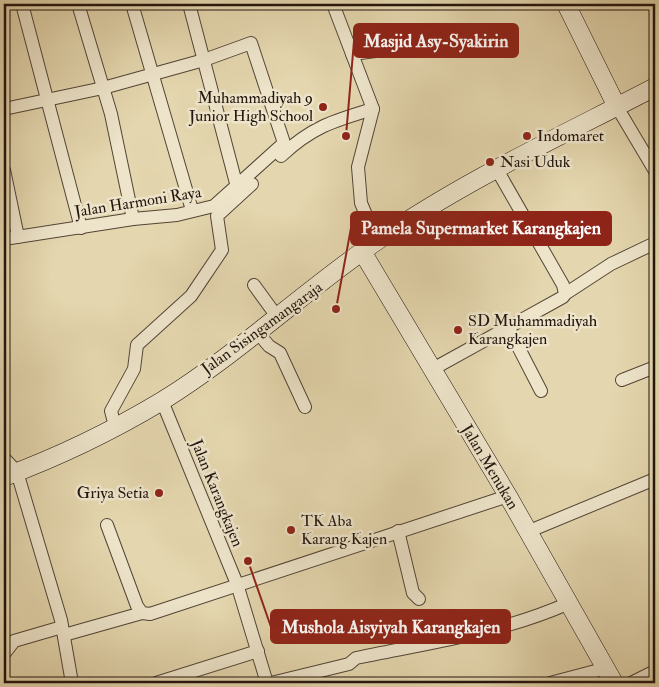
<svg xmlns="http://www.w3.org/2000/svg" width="659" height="687" viewBox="0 0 659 687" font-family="'IM FELL Double Pica',serif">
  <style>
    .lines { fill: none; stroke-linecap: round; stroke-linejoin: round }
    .minor-casing { stroke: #524536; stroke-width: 14 }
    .secondary-casing { stroke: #22150e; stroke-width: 19 }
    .minor { stroke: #ede4ca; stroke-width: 12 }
    .secondary { stroke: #ede4ca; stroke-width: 18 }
    .poi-dot { fill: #8f2418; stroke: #ede4ca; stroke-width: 2 }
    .labels { text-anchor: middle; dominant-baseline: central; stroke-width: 5; stroke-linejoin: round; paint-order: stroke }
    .poi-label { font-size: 16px; fill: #22150e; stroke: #ede4ca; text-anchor: start }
    .street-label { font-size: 16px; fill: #22150e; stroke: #ede4ca }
    .leader { fill: none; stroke: #8f2418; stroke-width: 2 }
    .callout-dot { fill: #8f2418; stroke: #ede4ca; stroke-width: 2 }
    .callout { fill: #8f2418; stroke: #8f2418; stroke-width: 2 }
    .callout-label { font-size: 18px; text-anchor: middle; font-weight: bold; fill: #fff }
  </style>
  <rect width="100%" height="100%" fill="#e4d6ae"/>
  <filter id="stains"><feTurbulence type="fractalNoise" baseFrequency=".004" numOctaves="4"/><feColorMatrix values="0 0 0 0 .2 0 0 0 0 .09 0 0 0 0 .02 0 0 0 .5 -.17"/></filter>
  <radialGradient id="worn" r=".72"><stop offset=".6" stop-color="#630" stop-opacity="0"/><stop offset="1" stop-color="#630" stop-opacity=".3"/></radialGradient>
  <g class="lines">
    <g class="minor-casing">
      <g id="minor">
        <polyline points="22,4 81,228"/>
        <polyline points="78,4 111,114 133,219"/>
        <polyline points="132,4 192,210"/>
        <polyline points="189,4 237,187"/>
        <polyline points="333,4 373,109 358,167 361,203 377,241"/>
        <polyline points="352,54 422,45"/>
        <polyline points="617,107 655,171"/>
        <polyline points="4,109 103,88 204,60 251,43 284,143 214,206 177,215 133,219 4,239"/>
        <path d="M 281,156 C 312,127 333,121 373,109"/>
        <polyline points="4,170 18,237"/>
        <polyline points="254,285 278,318"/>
        <polyline points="565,294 611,264 655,243"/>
        <polyline points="509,329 541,391"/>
        <polyline points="258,333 269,346 280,353 305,407"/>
        <polyline points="431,370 563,297 565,294 563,285 496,168"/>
        <polyline points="622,380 655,367"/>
        <polyline points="162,401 237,584 267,683"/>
        <polyline points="115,426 111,411 134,369 137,345 191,296 222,250 217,216 252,184"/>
        <polyline points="4,458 17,472 61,620 72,683"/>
        <polyline points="107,525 137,606 142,613 150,614 508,496"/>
        <polyline points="398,531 413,593 419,599"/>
        <polyline points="527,532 655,479"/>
        <polyline points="64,635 142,613"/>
        <polyline points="4,654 14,641 62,627"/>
        <polyline points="156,683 258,651"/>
        <path d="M 271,683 L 349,664 L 356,658 C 428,643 502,633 569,603"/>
        <polyline points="550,683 607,668"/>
        <polyline points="631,683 655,671"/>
      </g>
    </g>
    <g class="secondary-casing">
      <g id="secondary">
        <polyline points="566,4 617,107"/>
        <polyline points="363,253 508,496 614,683"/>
        <path d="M 4,477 C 58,457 112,431 162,401 C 238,354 304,291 377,241 C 464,181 561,136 655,87"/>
      </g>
    </g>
    <use href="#minor" class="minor"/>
    <use href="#secondary" class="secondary"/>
  </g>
  <g class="poi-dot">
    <circle cx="323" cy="107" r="5"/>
    <circle cx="527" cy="136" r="5"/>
    <circle cx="490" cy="162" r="5"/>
    <circle cx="458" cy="330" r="5"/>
    <circle cx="159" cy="493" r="5"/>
    <circle cx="291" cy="530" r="5"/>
  </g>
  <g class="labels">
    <g class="poi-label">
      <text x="313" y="98" text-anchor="end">Muhammadiyah 9<tspan x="313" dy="18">Junior High School</tspan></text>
      <text x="537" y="136">Indomaret</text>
      <text x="500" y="162">Nasi Uduk</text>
      <text x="468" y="321">SD Muhammadiyah<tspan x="468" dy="18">Karangkajen</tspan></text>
      <text x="149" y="493" text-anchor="end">Griya Setia</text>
      <text x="301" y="521">TK Aba<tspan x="301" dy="18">Karang Kajen</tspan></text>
    </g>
    <g class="street-label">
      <text transform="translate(138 202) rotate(-9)">Jalan Harmoni Raya</text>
      <text transform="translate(262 328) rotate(-36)">Jalan Sisingamangaraja</text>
      <text transform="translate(490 467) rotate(59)">Jalan Menukan</text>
      <text transform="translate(217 493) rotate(68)">Jalan Karangkajen</text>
    </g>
  </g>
  <path class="leader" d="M346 136L354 41M336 309L351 228M248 561L271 627"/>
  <g class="callout-dot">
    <circle cx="346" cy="136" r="5"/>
    <circle cx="336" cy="309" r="5"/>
    <circle cx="248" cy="561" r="5"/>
  </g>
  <g class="callout">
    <rect x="354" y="24" width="164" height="33" rx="5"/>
    <rect x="351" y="212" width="260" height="33" rx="5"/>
    <rect x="271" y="610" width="239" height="33" rx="5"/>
  </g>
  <g class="callout-label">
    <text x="436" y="47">Masjid Asy-Syakirin</text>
    <text x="481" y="234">Pamela Supermarket Karangkajen</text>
    <text x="391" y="633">Mushola Aisyiyah Karangkajen</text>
  </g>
  <rect width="659" height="687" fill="none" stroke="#e4d6ae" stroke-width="20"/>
  <rect x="5" y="5" width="649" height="677" fill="none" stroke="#22150e" stroke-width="2.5"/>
  <rect x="10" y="10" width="639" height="667" fill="none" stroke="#22150e"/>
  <rect width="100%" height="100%" filter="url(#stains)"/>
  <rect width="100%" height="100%" fill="url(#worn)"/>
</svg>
